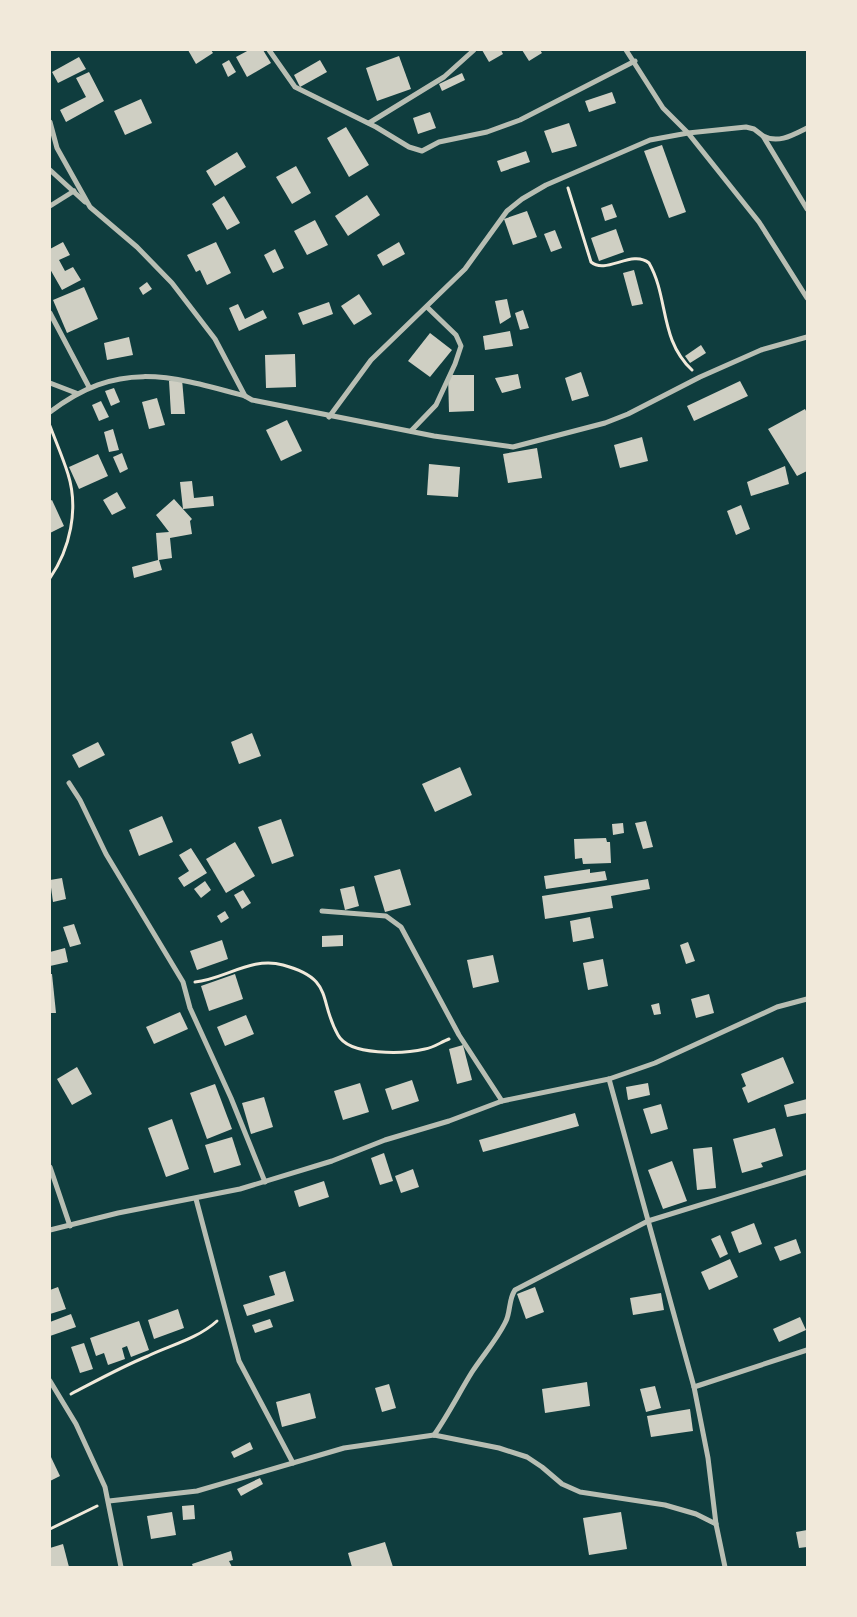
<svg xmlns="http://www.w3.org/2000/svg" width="857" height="1617" viewBox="0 0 857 1617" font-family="Overpass,sans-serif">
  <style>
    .building { fill: #cfcfc3 }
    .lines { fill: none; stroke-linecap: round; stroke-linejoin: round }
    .path { stroke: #f1e9da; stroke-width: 3 }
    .minor { stroke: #b8beb3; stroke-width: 5 }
  </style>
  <rect width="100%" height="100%" fill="#0f3d3e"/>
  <g class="building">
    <polygon points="188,50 211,50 213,53 196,64"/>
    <polygon points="249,50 263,50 271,63 247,77 236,57"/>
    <polygon points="482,50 501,50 503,54 489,62"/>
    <polygon points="522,50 540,50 542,53 529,61"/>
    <polygon points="399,56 411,89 377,101 366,68"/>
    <polygon points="79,57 86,69 58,83 52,72"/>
    <polygon points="229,60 236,72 228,77 222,64"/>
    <polygon points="320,60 327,72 300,87 294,75"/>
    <polygon points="89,72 104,101 66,122 60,110 86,97 76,78"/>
    <polygon points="462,73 465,80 442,91 439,84"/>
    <polygon points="612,92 616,103 589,112 585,101"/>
    <polygon points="141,99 152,123 125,135 114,111"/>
    <polygon points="430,112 436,128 418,134 413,118"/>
    <polygon points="569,123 577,146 552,153 544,131"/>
    <polygon points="346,127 369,165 349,177 327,138"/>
    <polygon points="662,145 686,212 669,218 644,151"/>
    <polygon points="526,151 530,162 501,172 497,161"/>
    <polygon points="237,152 246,167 215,186 206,171"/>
    <polygon points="296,166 311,193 292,204 276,177"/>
    <polygon points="367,195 380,215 348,236 335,216"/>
    <polygon points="224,196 240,223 227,230 212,204"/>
    <polygon points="612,204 617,217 605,221 601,208"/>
    <polygon points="527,211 537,237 513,245 504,219"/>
    <polygon points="315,220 328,245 307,255 294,231"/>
    <polygon points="616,229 624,252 599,261 591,238"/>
    <polygon points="555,230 562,248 551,252 544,234"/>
    <polygon points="63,242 70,255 59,260 65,271 73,267 81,280 62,290 50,269 50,249"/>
    <polygon points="216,242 231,273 207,285 200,270 196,272 187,255"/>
    <polygon points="399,242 405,254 383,266 377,255"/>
    <polygon points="275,249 284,268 273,273 264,255"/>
    <polygon points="634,270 643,304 632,306 623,273"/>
    <polygon points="147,282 152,289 143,295 139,288"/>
    <polygon points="84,287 98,319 67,333 53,300"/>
    <polygon points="359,294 372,314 354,325 341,306"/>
    <polygon points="507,299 511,317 500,324 495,301"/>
    <polygon points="329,302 333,314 303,325 298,313"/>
    <polygon points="238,304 245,319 263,310 267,318 239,331 229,308"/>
    <polygon points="523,310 529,328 520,330 515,313"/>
    <polygon points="510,331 513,346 485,350 483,336"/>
    <polygon points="430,333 452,350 430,377 408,361"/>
    <polygon points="129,337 133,355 107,360 104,343"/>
    <polygon points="701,345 706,353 690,363 685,356"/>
    <polygon points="295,354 296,387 266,388 265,355"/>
    <polygon points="581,372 589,396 572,401 565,378"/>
    <polygon points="518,374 521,388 502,393 495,378"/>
    <polygon points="448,375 474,375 474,411 449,412"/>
    <polygon points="182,379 185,414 171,414 169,381"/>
    <polygon points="740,381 748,396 694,421 687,406"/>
    <polygon points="114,388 120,402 111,406 105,391"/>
    <polygon points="157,398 165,425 149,429 142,402"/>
    <polygon points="101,401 109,417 99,421 92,405"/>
    <polygon points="805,409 807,413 807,471 797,476 768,429"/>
    <polygon points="287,420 302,451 281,461 266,430"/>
    <polygon points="113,429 119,450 109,452 104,432"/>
    <polygon points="642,437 648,461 620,468 614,445"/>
    <polygon points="537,448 542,478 508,483 503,454"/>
    <polygon points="122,453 128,469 120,473 113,457"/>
    <polygon points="98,454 108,476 79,489 69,467"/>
    <polygon points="429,464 460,467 458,497 427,495"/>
    <polygon points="785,466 789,484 751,496 747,482"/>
    <polygon points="192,481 194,498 213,496 214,506 183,509 180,482"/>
    <polygon points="117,492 126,508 112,515 103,500"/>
    <polygon points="174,499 192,519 190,521 192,534 170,538 172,558 159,560 162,570 134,578 132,567 158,560 156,533 169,532 156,515"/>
    <polygon points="52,500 64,526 50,533 50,501"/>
    <polygon points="741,505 750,529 736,535 727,511"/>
    <polygon points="252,733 261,756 239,764 231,742"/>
    <polygon points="98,742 105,755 79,768 72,755"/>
    <polygon points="460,767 472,795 435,812 422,784"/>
    <polygon points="162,816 173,842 139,856 129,830"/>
    <polygon points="281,819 294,856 272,864 258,827"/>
    <polygon points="646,821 653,847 643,849 635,823"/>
    <polygon points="623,823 624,833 613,835 612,824"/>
    <polygon points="606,838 607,842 610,842 611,863 583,864 582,858 575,859 574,839"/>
    <polygon points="235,842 255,876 226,893 206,859"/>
    <polygon points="191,848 207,873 184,887 178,878 189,871 179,855"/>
    <polygon points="400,869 411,905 385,912 374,876"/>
    <polygon points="590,869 590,873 605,871 607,880 546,889 544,876"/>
    <polygon points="62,878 66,899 53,902 50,880"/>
    <polygon points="648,879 650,889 611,896 613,908 545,919 542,896"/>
    <polygon points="205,881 211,890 201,898 194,889"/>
    <polygon points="354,886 359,906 345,910 340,889"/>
    <polygon points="243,890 251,903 242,909 234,895"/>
    <polygon points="225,911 229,918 221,923 217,916"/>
    <polygon points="590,917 594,938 573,942 570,921"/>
    <polygon points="74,924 81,944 70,947 63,927"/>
    <polygon points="343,935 343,946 322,947 322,936"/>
    <polygon points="222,940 228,959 197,970 190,951"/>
    <polygon points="688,942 695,961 686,964 680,945"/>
    <polygon points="65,948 68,962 50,966 50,952"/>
    <polygon points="493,955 499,982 473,988 467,960"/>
    <polygon points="603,959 608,986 588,990 583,963"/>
    <polygon points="50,974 52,974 56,1013 50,1013"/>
    <polygon points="235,974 243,999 209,1011 201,986"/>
    <polygon points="709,994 714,1013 696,1018 691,999"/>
    <polygon points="659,1003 661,1014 654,1015 651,1005"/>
    <polygon points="180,1012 188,1029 154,1044 146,1027"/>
    <polygon points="246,1015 254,1034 225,1046 217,1027"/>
    <polygon points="463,1045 472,1080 457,1084 449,1049"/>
    <polygon points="783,1057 794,1083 748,1103 742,1088 746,1086 741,1074"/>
    <polygon points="77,1067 92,1094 72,1105 57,1079"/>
    <polygon points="412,1080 419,1101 392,1110 385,1089"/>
    <polygon points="360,1083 369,1112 343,1120 334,1091"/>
    <polygon points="648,1083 650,1095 628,1100 626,1087"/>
    <polygon points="215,1084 232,1129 207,1139 190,1093"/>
    <polygon points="264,1097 273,1127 251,1134 242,1103"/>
    <polygon points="807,1099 807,1113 787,1117 784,1105"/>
    <polygon points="661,1104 668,1129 651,1134 643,1109"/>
    <polygon points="575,1113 579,1126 483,1152 479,1140"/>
    <polygon points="172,1119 189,1169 166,1177 148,1128"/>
    <polygon points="775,1128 783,1156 761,1163 763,1167 742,1173 733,1139"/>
    <polygon points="232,1137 241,1165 214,1173 205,1145"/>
    <polygon points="712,1147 716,1188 697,1190 693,1149"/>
    <polygon points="384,1153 393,1181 380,1185 371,1158"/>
    <polygon points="672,1161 687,1201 663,1209 648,1170"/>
    <polygon points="413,1169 419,1187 401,1193 395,1176"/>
    <polygon points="324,1181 329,1197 299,1207 294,1191"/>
    <polygon points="754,1223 762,1244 739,1253 731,1232"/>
    <polygon points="720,1235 728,1254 720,1258 711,1239"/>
    <polygon points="796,1239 801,1253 780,1261 774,1247"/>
    <polygon points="730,1259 738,1277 709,1290 701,1272"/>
    <polygon points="285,1271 294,1301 247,1316 243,1305 275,1295 269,1276"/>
    <polygon points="58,1287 66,1309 50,1314 50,1290"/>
    <polygon points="535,1287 544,1312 526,1319 517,1294"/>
    <polygon points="661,1293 664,1310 633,1315 630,1298"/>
    <polygon points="178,1309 184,1328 154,1339 148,1320"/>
    <polygon points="71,1314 76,1327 50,1336 50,1322"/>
    <polygon points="800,1317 806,1330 779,1342 773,1329"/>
    <polygon points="270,1319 273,1327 255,1333 252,1325"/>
    <polygon points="139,1321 149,1350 131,1357 127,1346 122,1348 125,1359 108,1365 104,1353 96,1356 90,1338"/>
    <polygon points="84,1343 93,1369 80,1373 71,1347"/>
    <polygon points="587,1382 590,1406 545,1413 542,1389"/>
    <polygon points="389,1384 396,1408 382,1412 375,1388"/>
    <polygon points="655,1386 661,1408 646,1412 640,1389"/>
    <polygon points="310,1393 316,1418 282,1427 276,1402"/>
    <polygon points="690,1409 693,1431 651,1437 647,1416"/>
    <polygon points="250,1442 253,1449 234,1458 231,1452"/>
    <polygon points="50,1455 60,1476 50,1481"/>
    <polygon points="260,1478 263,1484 241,1496 237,1489"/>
    <polygon points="194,1505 195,1519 183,1520 182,1506"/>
    <polygon points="172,1512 176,1535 151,1539 147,1516"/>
    <polygon points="621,1512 627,1549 589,1555 583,1518"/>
    <polygon points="807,1530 807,1547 799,1548 796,1532"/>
    <polygon points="385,1542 393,1567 352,1567 348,1553"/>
    <polygon points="63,1544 69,1567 51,1567 50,1548"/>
    <polygon points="231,1551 233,1560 229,1561 232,1567 193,1567 192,1564"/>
  </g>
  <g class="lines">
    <g class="path">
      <path d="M 568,188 L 591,262 C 606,275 632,249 649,263 C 669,298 659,339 692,370"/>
      <path d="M 50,426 C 56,442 63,458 68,474 C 79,509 70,549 50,578"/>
      <path d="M 195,982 C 225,979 252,956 283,965 C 335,979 318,1000 338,1035 C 349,1056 404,1054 425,1049 C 433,1048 441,1042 449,1039"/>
      <path d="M 71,1394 C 96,1381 121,1367 148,1356 C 171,1345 197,1339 217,1321"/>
      <polyline points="50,1529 97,1506"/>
    </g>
    <g class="minor">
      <polyline points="269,50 295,87 376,127 409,147 422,151 439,142 487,132 520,120 635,61"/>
      <polyline points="626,50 663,108 688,133 759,222 807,298"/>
      <polyline points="50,122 57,148 90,207 137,247 172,283 215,339 245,396 252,400 434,436 513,447 605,423 628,414 700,377 761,350 807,337"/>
      <polyline points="369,123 444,77 474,50"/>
      <path d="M 763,136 C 778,144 793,135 807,128"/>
      <polyline points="50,170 85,202"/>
      <polyline points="50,206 74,191"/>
      <polyline points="50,313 89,387"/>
      <polyline points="50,383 76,393"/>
      <path d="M 50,412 C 118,360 169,375 245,396"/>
      <polyline points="329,417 371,360 465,269 507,211 522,199 546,185 650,140 688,133 746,127 754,129 763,136 807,209"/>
      <polyline points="411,431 436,405 455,364 461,346 456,335 427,307"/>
      <polyline points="69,783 80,800 106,854 183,982 190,1008 231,1098 265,1182"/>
      <polyline points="322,911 386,916 401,927 459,1035 502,1101"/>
      <polyline points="609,1079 694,1387 708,1458 716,1524 725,1567"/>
      <polyline points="50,1167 70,1226"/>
      <polyline points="196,1199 239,1361 293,1463"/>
      <polyline points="50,1230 118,1213 240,1189 332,1161 385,1140 449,1121 502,1101 609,1079 655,1063 777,1007 807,999"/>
      <polyline points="50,1381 76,1424 105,1487 121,1567"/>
      <polyline points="694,1387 807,1350"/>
      <path d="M 434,1435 C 448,1415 459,1393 472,1372 C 483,1355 496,1341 505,1323 C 511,1313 508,1300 515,1290 L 648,1221 L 807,1172"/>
      <polyline points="109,1501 197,1491 344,1448 434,1435 499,1448 527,1457 542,1467 562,1484 580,1492 665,1505 696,1514 716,1524"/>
    </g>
  </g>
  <rect width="857" height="1617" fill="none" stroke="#f1e9da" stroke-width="102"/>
</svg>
